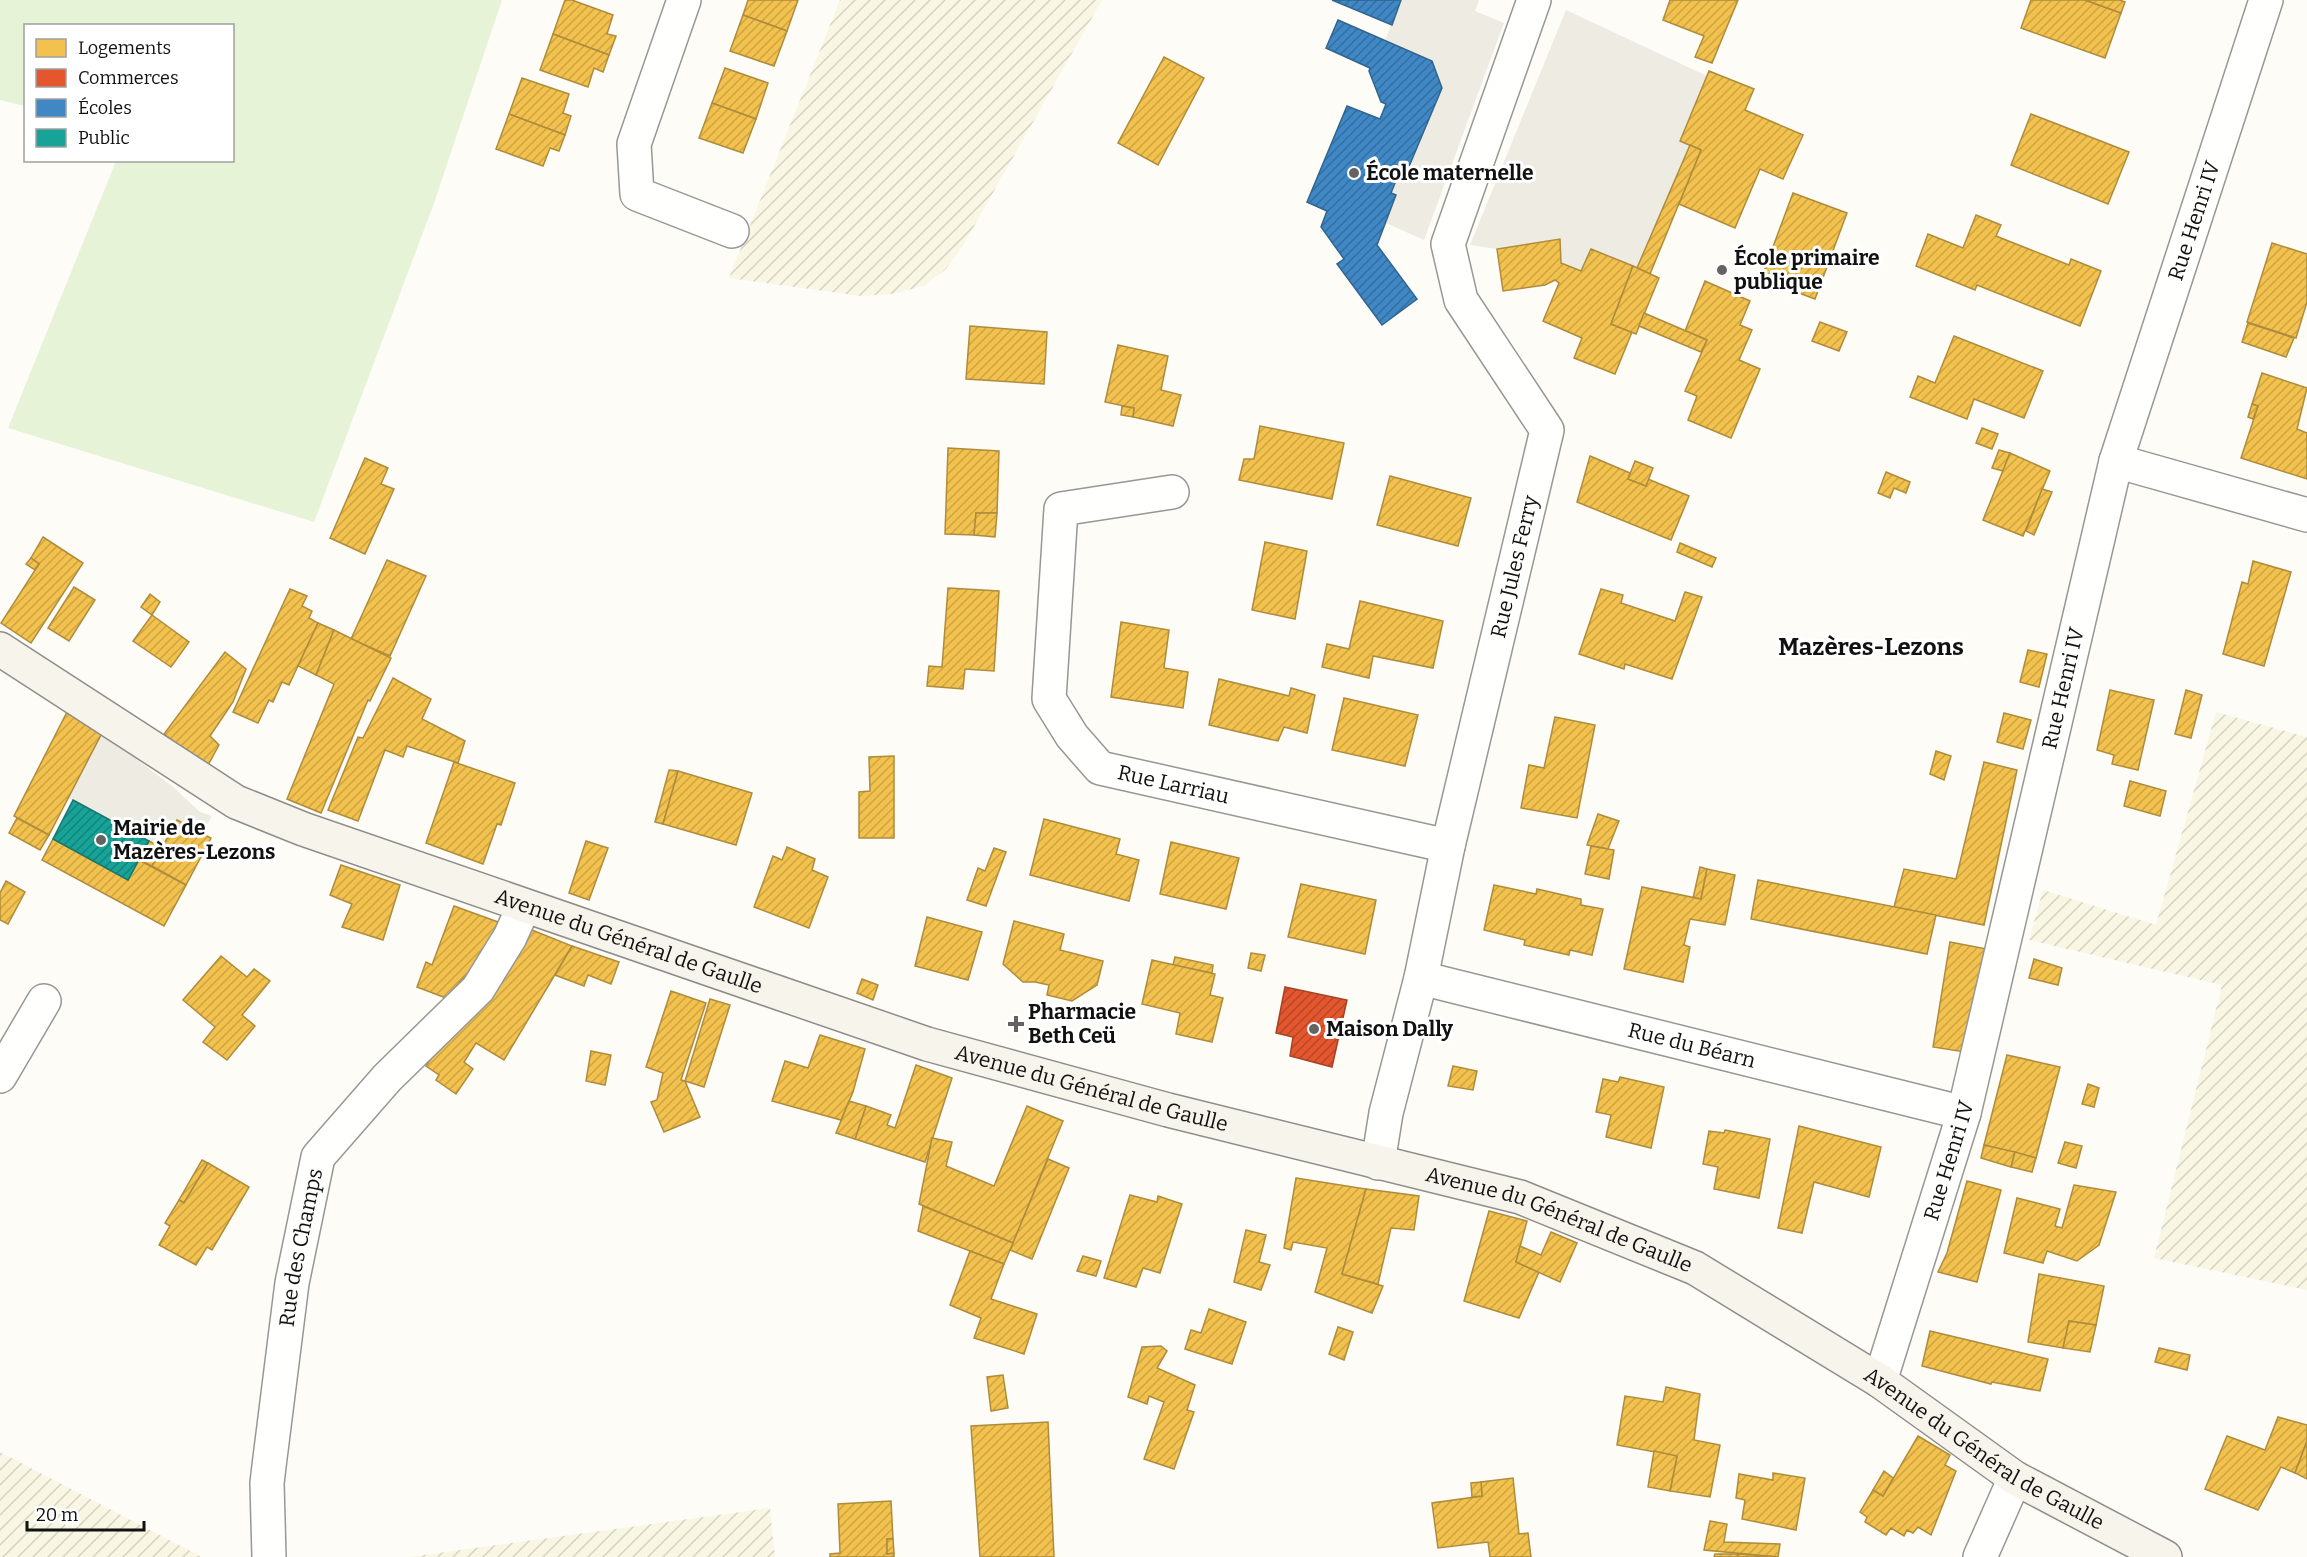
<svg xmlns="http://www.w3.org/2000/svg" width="2307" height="1557" viewBox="0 0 2307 1557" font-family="Bitter,serif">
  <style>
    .farmland { fill: url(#farmland-furrows) }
    .grass { fill: #e7f3d7 }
    .plaza { fill: #edebe2 }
    .homes { fill: url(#homes-hatch); stroke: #ae8c3c; stroke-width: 1.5 }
    .shops { fill: url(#shops-hatch); stroke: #a54225; stroke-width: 1.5 }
    .schools { fill: url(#schools-hatch); stroke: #31648f; stroke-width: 1.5 }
    .public { fill: url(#public-hatch); stroke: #157770; stroke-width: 1.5 }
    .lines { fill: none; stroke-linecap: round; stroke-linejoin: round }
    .minor-casing { stroke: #979795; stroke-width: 36 }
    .secondary-casing { stroke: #8e8d8b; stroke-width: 36 }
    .minor { stroke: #fffffe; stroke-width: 33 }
    .secondary { stroke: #f6f4eb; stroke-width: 33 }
    .poi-dot { fill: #646362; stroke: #fff; stroke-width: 2 }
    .labels { text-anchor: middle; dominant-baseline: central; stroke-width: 6; stroke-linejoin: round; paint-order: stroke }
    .poi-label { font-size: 21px; font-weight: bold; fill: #111; stroke: #fff; text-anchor: start }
    .street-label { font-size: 21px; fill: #111; stroke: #fff }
    .quarter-label { font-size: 24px; font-weight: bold; fill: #111; stroke: #fff }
  </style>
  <defs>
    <pattern id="farmland-furrows" width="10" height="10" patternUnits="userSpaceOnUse" patternTransform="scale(1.5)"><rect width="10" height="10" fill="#f9f7e4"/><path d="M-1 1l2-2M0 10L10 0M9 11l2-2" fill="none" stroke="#d4d3c3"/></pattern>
    <pattern id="homes-hatch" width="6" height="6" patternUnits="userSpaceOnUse" patternTransform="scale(1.5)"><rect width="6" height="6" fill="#f2c14e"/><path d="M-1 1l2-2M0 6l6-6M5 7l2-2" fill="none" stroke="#cea543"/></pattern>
    <pattern id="shops-hatch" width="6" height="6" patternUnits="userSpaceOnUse" patternTransform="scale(1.5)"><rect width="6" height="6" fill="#e4572e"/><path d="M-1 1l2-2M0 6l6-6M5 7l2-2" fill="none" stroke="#b74726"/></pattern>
    <pattern id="schools-hatch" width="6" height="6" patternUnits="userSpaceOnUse" patternTransform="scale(1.5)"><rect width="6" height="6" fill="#3f88c5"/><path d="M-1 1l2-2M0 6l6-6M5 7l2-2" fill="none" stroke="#336e9f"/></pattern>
    <pattern id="public-hatch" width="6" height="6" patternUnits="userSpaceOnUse" patternTransform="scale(1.5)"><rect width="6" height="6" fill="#17a398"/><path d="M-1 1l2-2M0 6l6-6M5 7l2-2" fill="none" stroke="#13837b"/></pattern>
  </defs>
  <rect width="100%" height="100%" fill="#fdfcf7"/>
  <g class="farmland">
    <polygon points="840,0 1102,0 964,244 946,269 924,286 891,294 861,296 729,278"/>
    <polygon points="2216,712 2307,737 2307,1290 2154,1258 2222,985 2029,940 2043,890 2156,925"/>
    <polygon points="0,1452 202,1557 0,1557"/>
    <polygon points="770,1508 775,1557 409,1557"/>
  </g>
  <polygon class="grass" points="0,0 502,0 433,206 314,522 8,428 116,161 232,160 232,26 26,26 25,106 0,100"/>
  <g class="plaza">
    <polygon points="1401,0 1479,0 1475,11 1504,23 1424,240 1386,223 1396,195 1391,193 1399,173 1405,175 1442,87 1432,61 1385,40"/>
    <polygon points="1566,10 1707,76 1681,141 1690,145 1637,268 1591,249 1581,271 1561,263 1560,239 1497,249 1470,245"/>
    <polygon points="102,733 172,786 200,812 212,816 202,834 162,848 68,798"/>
  </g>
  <g class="homes">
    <polygon points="565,0 572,0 613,15 607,34 616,36 609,55 553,34"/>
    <polygon points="748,0 798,0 787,31 743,15"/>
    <polygon points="1670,0 1738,0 1712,63 1695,57 1704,36 1663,20"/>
    <polygon points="2031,0 2085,0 2121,13 2105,58 2021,28"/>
    <polygon points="2085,0 2120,0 2125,2 2121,13"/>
    <polygon points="743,15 787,31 774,66 730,51"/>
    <polygon points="553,34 609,55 603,72 594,68 588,87 540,70"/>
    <polygon points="1164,57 1204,78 1158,165 1118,143"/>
    <polygon points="725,68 768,83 756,119 712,103"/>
    <polygon points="1709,71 1754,89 1745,110 1803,135 1783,179 1760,169 1735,228 1679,204 1701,150 1680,141"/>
    <polygon points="522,78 569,94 563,113 571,116 565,135 509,114"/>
    <polygon points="712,103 756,119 743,153 699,138"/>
    <polygon points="509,114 565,135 559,151 550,148 543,166 496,149"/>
    <polygon points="2031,114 2129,152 2108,204 2011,165"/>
    <polygon points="1690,145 1701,150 1650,274 1637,268"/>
    <polygon points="1793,193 1847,213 1815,299 1761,279"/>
    <polygon points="1976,215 2001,225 1996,236 2069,265 2071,259 2101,271 2080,326 1977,285 1975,290 1916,266 1928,234 1963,248"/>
    <polygon points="1560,239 1561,263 1581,271 1591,249 1633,266 1611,324 1632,332 1615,374 1574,358 1582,338 1543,321 1559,283 1555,280 1545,285 1503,291 1497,249"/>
    <polygon points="2272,243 2307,254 2307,302 2296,338 2247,322"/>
    <polygon points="1633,266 1659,278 1636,334 1611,324"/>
    <polygon points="1705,281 1750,301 1740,325 1752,330 1739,360 1760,369 1731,438 1688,420 1697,396 1685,391 1707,340 1685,331"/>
    <polygon points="1644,313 1707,340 1701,352 1639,326"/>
    <polygon points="1820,322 1847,332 1839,351 1812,341"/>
    <polygon points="2248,323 2294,338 2286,357 2242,342"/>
    <polygon points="970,326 1047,332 1044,384 966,379"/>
    <polygon points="1954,336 2043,371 2024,418 1974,399 1967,419 1910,397 1918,376 1935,383"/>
    <polygon points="1118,345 1168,356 1161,390 1181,395 1173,426 1133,417 1134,408 1105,402"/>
    <polygon points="2262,373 2307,388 2297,429 2307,433 2307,479 2241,458 2258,406 2252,404"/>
    <polygon points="2252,404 2258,406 2253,419 2248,417"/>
    <polygon points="1122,406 1134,408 1133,417 1121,415"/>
    <polygon points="1260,426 1344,443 1332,499 1239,480 1244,459 1254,459"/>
    <polygon points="1982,428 1998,434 1992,449 1976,443"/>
    <polygon points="948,448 999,451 997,513 976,513 974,535 945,534"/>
    <polygon points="1999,450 2010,453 2003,471 1992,468"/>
    <polygon points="2010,453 2050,471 2023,536 1983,520"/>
    <polygon points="1590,456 1630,473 1628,479 1646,486 1648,479 1689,496 1671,540 1577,502"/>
    <polygon points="365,458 388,468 381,484 394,489 365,554 330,538"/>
    <polygon points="1635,461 1653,468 1646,486 1628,479"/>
    <polygon points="1886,472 1910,482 1906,493 1894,488 1890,498 1878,493"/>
    <polygon points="1390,476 1471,498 1458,546 1377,525"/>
    <polygon points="2042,489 2052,492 2034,535 2026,531"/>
    <polygon points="976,513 997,513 995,537 974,535"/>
    <polygon points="43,537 83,563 31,643 1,623 39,564 31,558"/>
    <polygon points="1265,542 1307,551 1295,619 1252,610"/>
    <polygon points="1680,543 1716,558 1712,567 1677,552"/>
    <polygon points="31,558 39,564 35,570 26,564"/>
    <polygon points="387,560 426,576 390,656 351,639"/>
    <polygon points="2253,561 2291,572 2264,666 2223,654 2242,582 2248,584"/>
    <polygon points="74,587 95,600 69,641 48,628"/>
    <polygon points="948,588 999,591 994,671 965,669 963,689 927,686 929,666 942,667"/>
    <polygon points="290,589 307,596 302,606 312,611 309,618 318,623 289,685 282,682 273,702 269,700 258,723 233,712"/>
    <polygon points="1601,589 1623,595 1621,603 1675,621 1685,592 1702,597 1672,679 1625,664 1624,669 1579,654"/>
    <polygon points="150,594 160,602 152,615 141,607"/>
    <polygon points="1360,601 1443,621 1433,668 1373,656 1369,678 1322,667 1327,644 1349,649"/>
    <polygon points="152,615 189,642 171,667 133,641"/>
    <polygon points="1121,622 1169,630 1164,668 1188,672 1183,708 1111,697"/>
    <polygon points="318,623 334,630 316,675 298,666"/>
    <polygon points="334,630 391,658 370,701 368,700 321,813 287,799 334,684 316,675"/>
    <polygon points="2028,650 2047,654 2039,687 2020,682"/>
    <polygon points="225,652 246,669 233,702 210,736 219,745 207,767 164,734"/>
    <polygon points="393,678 431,699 422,719 465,741 458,763 407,746 403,757 385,750 358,821 328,810 358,737 363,738"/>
    <polygon points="1219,679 1289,696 1291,688 1315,695 1307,733 1284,727 1278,741 1209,725"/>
    <polygon points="2110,690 2154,700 2138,770 2112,764 2114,755 2097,750"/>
    <polygon points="2186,690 2202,695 2191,738 2175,734"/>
    <polygon points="1344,698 1418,715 1405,766 1332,750"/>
    <polygon points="68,710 102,733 49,835 14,816"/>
    <polygon points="2004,713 2031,720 2023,749 1997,742"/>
    <polygon points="1555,717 1595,725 1577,818 1521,808 1529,765 1544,768"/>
    <polygon points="1936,751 1951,756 1944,780 1930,774"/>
    <polygon points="894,756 894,838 859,838 859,792 870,791 869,757"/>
    <polygon points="454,762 515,783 501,825 497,824 483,864 426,843"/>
    <polygon points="1984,762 2017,770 1984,925 1894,907 1904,869 1956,879"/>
    <polygon points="669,770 678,771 663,824 655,822"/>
    <polygon points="678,771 752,793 736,845 663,824"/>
    <polygon points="2130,781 2166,791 2160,816 2124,806"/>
    <polygon points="1598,814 1619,821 1608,849 1587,845"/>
    <polygon points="17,818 49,835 40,850 9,833"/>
    <polygon points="1044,819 1120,839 1116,854 1139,860 1129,901 1030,875"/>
    <polygon points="177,820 211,838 186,885 152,866"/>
    <polygon points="53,839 128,880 139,860 186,885 164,926 42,860"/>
    <polygon points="149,841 162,848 152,866 139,860"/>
    <polygon points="586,841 608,848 589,900 569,893"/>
    <polygon points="1171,842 1239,858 1226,909 1160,894"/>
    <polygon points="1591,846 1614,850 1609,879 1585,874"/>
    <polygon points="787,847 815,859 812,870 828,877 809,928 754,907 773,856 782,860"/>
    <polygon points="994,848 1006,852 986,906 967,900 978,868 985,871"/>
    <polygon points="341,865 400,885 383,940 342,927 352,904 330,895"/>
    <polygon points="1700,867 1707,869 1701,899 1693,898"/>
    <polygon points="1707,869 1735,875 1725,925 1690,919 1684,945 1690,947 1683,982 1624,969 1642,887 1701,899"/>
    <polygon points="1758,880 1936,915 1927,954 1751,919"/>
    <polygon points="6,881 25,892 8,924 0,920 0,893"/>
    <polygon points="1301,884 1376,900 1365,954 1288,937"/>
    <polygon points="1494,885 1536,894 1537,889 1581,899 1581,905 1603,909 1592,955 1570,950 1569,955 1524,945 1525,940 1484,930"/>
    <polygon points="454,906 498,922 477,969 464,977 446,998 417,987 426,962 432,965"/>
    <polygon points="927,917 982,932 968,980 915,966"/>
    <polygon points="1014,921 1064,934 1060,950 1103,961 1097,985 1072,1001 1047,995 1049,985 1035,982 1023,982 1003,964"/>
    <polygon points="532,930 572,946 504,1060 476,1043 464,1062 473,1069 456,1094 436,1080 439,1075 426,1066 451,1028 514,957"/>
    <polygon points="1950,942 1987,949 1971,1053 1933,1047"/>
    <polygon points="572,946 619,962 611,984 588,975 584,986 555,975"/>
    <polygon points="1251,953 1265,955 1261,971 1248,968"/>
    <polygon points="221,956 247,977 254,969 270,981 242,1015 255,1026 227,1060 203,1042 215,1027 183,1000"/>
    <polygon points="1175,957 1213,965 1212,973 1173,965"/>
    <polygon points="2034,959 2062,968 2058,985 2029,978"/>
    <polygon points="1152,960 1215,974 1210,995 1223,998 1212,1042 1176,1034 1180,1013 1142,1004"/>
    <polygon points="862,979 878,985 873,1000 857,993"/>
    <polygon points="671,991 706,1003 681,1080 685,1081 700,1117 664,1132 651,1102 657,1100 663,1073 646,1067"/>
    <polygon points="710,999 730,1005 704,1087 685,1081"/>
    <polygon points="820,1035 865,1049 853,1092 841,1120 772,1101 785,1061 808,1068"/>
    <polygon points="591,1051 611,1055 605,1085 586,1081"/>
    <polygon points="2007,1055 2060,1067 2036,1158 1984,1145"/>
    <polygon points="916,1065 952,1078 925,1162 855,1139 866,1106 891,1115 887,1125 895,1128"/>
    <polygon points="1453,1066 1477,1071 1473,1090 1448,1086"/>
    <polygon points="1620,1077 1664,1087 1651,1148 1606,1137 1611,1115 1596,1112 1603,1079 1618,1082"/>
    <polygon points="2088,1084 2099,1088 2094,1107 2082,1104"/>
    <polygon points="849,1101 866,1106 855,1139 836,1133"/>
    <polygon points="1027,1106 1063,1121 1013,1243 919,1204 932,1138 952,1142 946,1166 994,1186"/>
    <polygon points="1799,1126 1881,1147 1869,1197 1814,1182 1802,1233 1778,1228"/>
    <polygon points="1725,1130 1770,1139 1759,1198 1714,1189 1718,1167 1703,1164 1709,1131 1724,1133"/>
    <polygon points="2065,1142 2082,1146 2076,1168 2058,1163"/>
    <polygon points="1984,1145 2015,1152 2011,1167 1981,1158"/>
    <polygon points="2015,1152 2036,1158 2032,1172 2011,1167"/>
    <polygon points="1048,1159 1069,1168 1032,1259 1010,1250"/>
    <polygon points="202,1160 208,1163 184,1203 179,1200"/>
    <polygon points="208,1163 249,1187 212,1250 207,1247 196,1265 159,1245 170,1226 165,1223 179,1200 184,1203"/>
    <polygon points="1296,1178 1366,1189 1342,1274 1383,1286 1372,1313 1315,1292 1327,1248 1293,1242 1291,1250 1284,1248"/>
    <polygon points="1967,1181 2001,1190 1977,1282 1938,1272 1947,1253"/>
    <polygon points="2074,1185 2116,1192 2099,1245 2077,1261 2047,1251 2043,1263 2004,1253 2017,1198 2060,1209 2055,1226 2062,1228"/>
    <polygon points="1366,1189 1419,1196 1414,1230 1391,1228 1378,1284 1342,1274"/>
    <polygon points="1130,1195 1157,1202 1158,1196 1182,1204 1160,1273 1143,1268 1136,1287 1104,1278"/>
    <polygon points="923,1206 1013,1243 1004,1264 918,1231"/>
    <polygon points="1489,1211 1527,1221 1516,1262 1539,1272 1519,1318 1464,1301"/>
    <polygon points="1246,1230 1266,1235 1259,1262 1270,1265 1261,1290 1234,1282"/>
    <polygon points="1551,1232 1577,1243 1560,1282 1516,1262 1520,1246 1541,1255"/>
    <polygon points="970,1251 1004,1264 991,1299 1037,1314 1024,1354 974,1338 981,1318 950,1305"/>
    <polygon points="1083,1256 1101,1261 1096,1276 1077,1271"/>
    <polygon points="2039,1274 2104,1286 2096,1325 2069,1321 2063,1348 2028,1342"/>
    <polygon points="1209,1309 1246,1322 1232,1364 1185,1349 1191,1330 1201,1333"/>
    <polygon points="2069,1321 2096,1325 2090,1352 2063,1348"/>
    <polygon points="1338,1327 1353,1332 1344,1360 1329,1354"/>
    <polygon points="1930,1331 2048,1359 2040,1391 1992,1382 1991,1384 1922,1366"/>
    <polygon points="1161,1346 1167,1351 1157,1368 1195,1385 1187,1410 1194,1412 1174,1469 1144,1459 1164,1402 1149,1396 1147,1404 1128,1397 1142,1347"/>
    <polygon points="2159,1348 2190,1355 2187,1370 2155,1362"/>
    <polygon points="1003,1375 1008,1408 991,1411 987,1377"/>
    <polygon points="1666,1387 1700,1394 1694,1440 1720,1445 1710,1497 1670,1491 1677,1456 1617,1445 1625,1396 1663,1402"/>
    <polygon points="2278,1417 2307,1425 2307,1441 2295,1473 2281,1467 2258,1510 2205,1489 2227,1436 2265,1450"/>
    <polygon points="1048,1422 1054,1557 980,1557 971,1426"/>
    <polygon points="1918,1436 1950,1455 1945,1465 1956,1471 1931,1535 1918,1527 1913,1533 1907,1530 1904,1536 1891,1528 1886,1535 1865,1522 1867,1517 1860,1512 1873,1490 1883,1496"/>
    <polygon points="2307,1441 2307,1479 2295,1473"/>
    <polygon points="1654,1451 1677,1456 1670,1491 1648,1487"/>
    <polygon points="1884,1471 1893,1478 1883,1496 1873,1490"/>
    <polygon points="1773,1473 1805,1478 1796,1530 1742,1519 1745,1500 1736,1498 1739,1474 1773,1480"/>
    <polygon points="1513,1478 1519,1534 1528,1533 1531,1557 1490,1557 1488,1542 1438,1548 1432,1503 1482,1496 1481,1482"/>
    <polygon points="1481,1482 1482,1496 1472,1497 1471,1483"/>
    <polygon points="891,1501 893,1539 887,1539 887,1554 894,1553 894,1557 830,1557 830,1554 840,1553 838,1504"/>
    <polygon points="1710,1521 1727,1524 1724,1542 1780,1544 1778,1557 1704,1550"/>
    <polygon points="887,1539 893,1539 894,1553 887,1554"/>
    <polygon points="1715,1554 1738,1554 1737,1557 1714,1557"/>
    <polygon points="1738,1554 1778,1557 1737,1557"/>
  </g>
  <polygon class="shops" points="1285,987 1347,1000 1332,1067 1290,1056 1293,1037 1276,1033"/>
  <g class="schools">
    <polygon points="1332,0 1401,0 1392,25"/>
    <polygon points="1338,20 1432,61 1442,88 1405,176 1399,173 1391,193 1396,195 1377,245 1417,299 1382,325 1337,264 1344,259 1321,227 1327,211 1307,202 1347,106 1380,119 1386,104 1381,102 1369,71 1370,68 1326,48"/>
  </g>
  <polygon class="public" points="73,800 149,841 128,880 53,839"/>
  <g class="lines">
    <g class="minor-casing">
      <g id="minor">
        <polyline points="684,0 634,144 637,194 732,231"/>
        <polyline points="2116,461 2307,515"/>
        <path id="s1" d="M 1172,492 L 1061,509 L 1049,699 L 1072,736 L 1100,768 L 1448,846"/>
        <path id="s2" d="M 1421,978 L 1964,1113"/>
        <polyline points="0,1076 44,1001"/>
        <path id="s3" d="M 1378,1163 L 1386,1113 L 1421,978 L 1448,846 L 1547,430 L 1461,300 L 1448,244 L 1534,0"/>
        <path id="s4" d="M 1880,1381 L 1964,1113 L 2116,461 L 2266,0"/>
        <path id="s5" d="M 269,1557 L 267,1483 L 269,1466 L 292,1283 L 318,1157 L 387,1078 L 478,989 L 510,937 L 524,906"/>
        <polyline points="1980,1557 2015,1478"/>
      </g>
    </g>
    <g class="secondary-casing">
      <g id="secondary">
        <path id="s6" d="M 0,649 L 236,802 L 303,829 L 927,1044 L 1168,1110 L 1520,1197 L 1695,1268 L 1880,1381 L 2015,1478 L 2165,1557"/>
      </g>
    </g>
    <use href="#minor" class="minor"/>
    <use href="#secondary" class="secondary"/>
  </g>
  <g class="poi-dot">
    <circle cx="1354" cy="173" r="6"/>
    <circle cx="1722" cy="270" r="6"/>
    <circle cx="101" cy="840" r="6"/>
    <path d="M1013 1015h6v6h6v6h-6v6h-6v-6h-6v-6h6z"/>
    <circle cx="1314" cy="1029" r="6"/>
  </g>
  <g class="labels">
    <g class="poi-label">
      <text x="1366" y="173">École maternelle</text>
      <text x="1734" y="258">École primaire<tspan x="1734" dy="24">publique</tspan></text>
      <text x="113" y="828">Mairie de<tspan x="113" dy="24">Mazères-Lezons</tspan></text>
      <text x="1028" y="1012">Pharmacie<tspan x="1028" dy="24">Beth Ceü</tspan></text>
      <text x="1326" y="1029">Maison Dally</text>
    </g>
    <g class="street-label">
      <text stroke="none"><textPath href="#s4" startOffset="1203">Rue Henri IV</textPath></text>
      <text stroke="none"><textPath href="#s3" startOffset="612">Rue Jules Ferry</textPath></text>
      <text stroke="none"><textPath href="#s4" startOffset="717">Rue Henri IV</textPath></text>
      <text stroke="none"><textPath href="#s1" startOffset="464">Rue Larriau</textPath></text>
      <text stroke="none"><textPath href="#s6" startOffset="698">Avenue du Général de Gaulle</textPath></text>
      <text stroke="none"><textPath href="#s2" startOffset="279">Rue du Béarn</textPath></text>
      <text stroke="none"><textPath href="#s6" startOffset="1184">Avenue du Général de Gaulle</textPath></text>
      <text stroke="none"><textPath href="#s4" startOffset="231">Rue Henri IV</textPath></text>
      <text stroke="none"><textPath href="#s6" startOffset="1670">Avenue du Général de Gaulle</textPath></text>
      <text stroke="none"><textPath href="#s5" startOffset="312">Rue des Champs</textPath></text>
      <text stroke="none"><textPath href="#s6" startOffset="2156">Avenue du Général de Gaulle</textPath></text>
    </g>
    <g class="quarter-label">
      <text x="1871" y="647">Mazères-Lezons</text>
    </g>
  </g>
  <rect x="24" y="24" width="210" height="138" fill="#ffffff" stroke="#a0a0a0" stroke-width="1.5"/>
  <rect x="36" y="39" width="30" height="18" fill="#f2c14e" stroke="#a0a0a0" stroke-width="1.5"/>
  <text x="78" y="54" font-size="18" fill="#111111">Logements</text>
  <rect x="36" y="69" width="30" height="18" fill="#e4572e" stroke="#a0a0a0" stroke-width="1.5"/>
  <text x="78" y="84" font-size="18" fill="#111111">Commerces</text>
  <rect x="36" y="99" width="30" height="18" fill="#3f88c5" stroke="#a0a0a0" stroke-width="1.5"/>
  <text x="78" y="114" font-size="18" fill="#111111">Écoles</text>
  <rect x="36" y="129" width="30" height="18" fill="#17a398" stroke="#a0a0a0" stroke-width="1.5"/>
  <text x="78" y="144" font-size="18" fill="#111111">Public</text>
  <path d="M27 1521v9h117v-9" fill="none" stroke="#111111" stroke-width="3"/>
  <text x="36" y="1521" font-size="18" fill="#111111" stroke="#ffffff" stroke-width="4.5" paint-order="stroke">20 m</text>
</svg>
